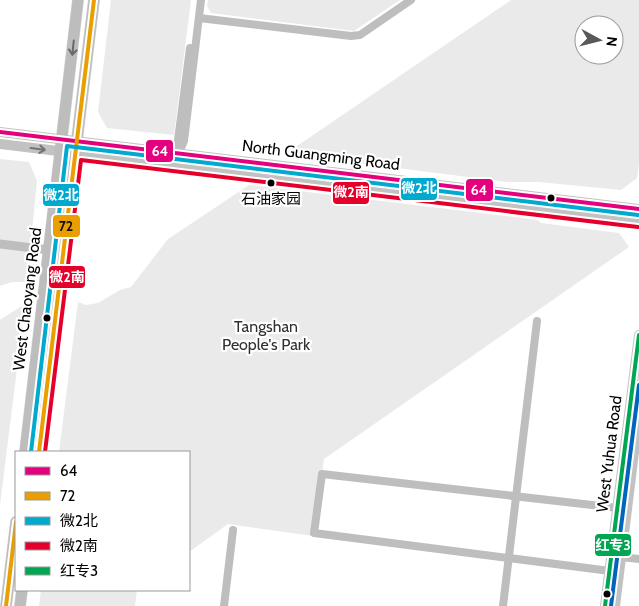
<svg xmlns="http://www.w3.org/2000/svg" width="639" height="606" viewBox="0 0 639 606" font-family="Cabin,'Noto Sans SC',sans-serif">
  <style>
    .green { fill: #eaeaea; fill-rule: evenodd }
    .lines { fill: none; stroke-linecap: round; stroke-linejoin: round }
    .primary-casing { stroke: #dbdbdb; stroke-width: 12 }
    .minor { stroke: #bebebe; stroke-width: 8 }
    .tertiary { stroke: #bebebe; stroke-width: 9 }
    .secondary { stroke: #c2c2c2; stroke-width: 10 }
    .primary { stroke: #bdbdbd; stroke-width: 11 }
    .bus-1-casing { stroke: #fff; stroke-width: 8 }
    .bus-2-casing { stroke: #fff; stroke-width: 8 }
    .bus-3-casing { stroke: #fff; stroke-width: 8 }
    .bus-4-casing { stroke: #fff; stroke-width: 8 }
    .bus-5-casing { stroke: #fff; stroke-width: 8 }
    .bus-6-casing { stroke: #fff; stroke-width: 8 }
    .bus-1 { stroke: #e5007d; stroke-width: 4 }
    .bus-2 { stroke: #eb9e00; stroke-width: 4 }
    .bus-3 { stroke: #00a9ce; stroke-width: 4 }
    .bus-4 { stroke: #e4002b; stroke-width: 4 }
    .bus-5 { stroke: #00a651; stroke-width: 4 }
    .bus-6 { stroke: #0065bd; stroke-width: 4 }
    .oneway { stroke: #686868 }
    .oneway2 { stroke: #747474 }
    .bus-dot { fill: #000; stroke: #fff; stroke-width: 2 }
    .labels { text-anchor: middle; dominant-baseline: central; stroke-width: 4.5; stroke-linejoin: round; paint-order: stroke }
    .bus-label { font-size: 15px; fill: #000; stroke: #fff }
    .street-label { font-size: 16px; fill: #000; stroke: #fff }
    .park-label { font-size: 16px; fill: #303030; stroke: #fff }
    .line-badge { stroke: #fff; stroke-width: 2 }
    .badge-label { font-size: 14px; text-anchor: middle; font-weight: bold; fill: #fff }
    .pale-badge-label { font-size: 14px; text-anchor: middle; font-weight: bold; fill: #111 }
  </style>
  <rect width="100%" height="100%" fill="#fff"/>
  <g class="green">
    <polygon points="111,0 191,0 174,135 107,128 98,112"/>
    <polygon points="208,0 400,0 354,31 211,13 207,6"/>
    <path d="M 511,0 L 639,0 L 639,163 L 637,178 L 621,190 L 539,182 L 507,182 L 295,155 L 297,146 ZM 584,25 L 614,25 L 614,55 L 584,55 Z"/>
    <polygon points="0,159 29,162 37,181 27,282 12,282 0,286"/>
    <polygon points="249,185 538,220 541,223 619,233 629,247 324,459 313,536 228,524 189,552 189,452 59,452 78,302 86,305 98,303 120,290 131,287 168,239"/>
    <polygon points="25,304 0,505 0,320"/>
    <polygon points="41,590 137,590 135,606 39,606"/>
  </g>
  <g class="lines">
    <g class="primary-casing">
      <g id="primary">
        <polyline points="25,452 78,0"/>
        <polyline points="39,452 94,0"/>
        <polyline points="6,606 16,522"/>
        <polyline points="20,606 22,590"/>
      </g>
    </g>
    <g class="minor">
      <polyline points="199,18 351,36 360,35 411,0"/>
      <polyline points="179,150 178,140 190,48"/>
      <polyline points="179,152 184,141 201,0"/>
      <polyline points="621,557 639,559"/>
      <polyline points="610,571 314,533 322,474 618,508"/>
      <polyline points="224,606 233,530"/>
      <polyline points="503,606 537,321"/>
    </g>
    <polyline class="tertiary" points="0,244 49,250"/>
    <g class="secondary">
      <polyline points="0,132 639,209"/>
      <polyline points="0,144 639,221"/>
      <polyline points="605,606 639,335"/>
      <polyline points="615,606 639,412"/>
    </g>
    <use href="#primary" class="primary"/>
    <g class="bus-1-casing">
      <polyline id="bus-1" points="0,132 639,209"/>
    </g>
    <g class="bus-2-casing">
      <g id="bus-2">
        <polyline points="39,452 94,0"/>
        <polyline points="6,606 16,522"/>
      </g>
    </g>
    <g class="bus-3-casing">
      <polyline id="bus-3" points="31,452 67,146 638,215"/>
    </g>
    <g class="bus-4-casing">
      <polyline id="bus-4" points="45,452 81,160 638,227"/>
    </g>
    <g class="bus-5-casing">
      <polyline id="bus-5" points="605,606 639,335"/>
    </g>
    <g class="bus-6-casing">
      <polyline id="bus-6" points="611,606 639,385"/>
    </g>
    <use href="#bus-1" class="bus-1"/>
    <use href="#bus-2" class="bus-2"/>
    <use href="#bus-3" class="bus-3"/>
    <use href="#bus-4" class="bus-4"/>
    <use href="#bus-5" class="bus-5"/>
    <use href="#bus-6" class="bus-6"/>
  </g>
  <defs><path id="oneway-shaft" d="M-6 0H5M1.5-3L5.5 0L1.5 3" fill="none" stroke-width="1.6" stroke-linecap="round" stroke-linejoin="round" transform="scale(1.25)"/></defs>
  <use class="oneway" href="#oneway-shaft" transform="translate(73 48) rotate(96)"/>
  <use class="oneway2" href="#oneway-shaft" transform="translate(38 149) rotate(7)"/>
  <g class="bus-dot">
    <circle cx="271" cy="183" r="4.5"/>
    <circle cx="551" cy="198" r="4.5"/>
    <circle cx="47" cy="318" r="4.5"/>
    <circle cx="607" cy="594" r="4.5"/>
  </g>
  <g class="labels">
    <g class="bus-label">
      <text x="271" y="199">石油家园</text>
    </g>
    <g class="street-label">
      <text transform="translate(321 155) rotate(7)">North Guangming Road</text>
      <text transform="translate(27 299) rotate(-83)">West Chaoyang Road</text>
      <text transform="translate(609 454) rotate(-83)">West Yuhua Road</text>
    </g>
    <g class="park-label">
      <text x="266" y="326">Tangshan<tspan x="266" dy="18">People's Park</tspan></text>
    </g>
  </g>
  <g class="line-badge">
    <rect x="145" y="139" width="29" height="24" rx="5" fill="#e5007d"/>
    <rect x="400" y="177" width="38" height="24" rx="5" fill="#00a9ce"/>
    <rect x="465" y="178" width="29" height="24" rx="5" fill="#e5007d"/>
    <rect x="332" y="181" width="38" height="24" rx="5" fill="#e4002b"/>
    <rect x="42" y="183" width="38" height="24" rx="5" fill="#00a9ce"/>
    <rect x="52" y="214" width="29" height="24" rx="5" fill="#eb9e00"/>
    <rect x="48" y="265" width="38" height="24" rx="5" fill="#e4002b"/>
    <rect x="594" y="533" width="38" height="24" rx="5" fill="#00a651"/>
  </g>
  <g class="badge-label">
    <text x="160" y="156">64</text>
    <text x="419" y="193">微2北</text>
    <text x="479" y="195">64</text>
    <text x="351" y="197">微2南</text>
    <text x="61" y="200">微2北</text>
    <text x="67" y="282">微2南</text>
    <text x="613" y="550">红专3</text>
  </g>
  <g class="pale-badge-label">
    <text x="66" y="231">72</text>
  </g>
  <rect x="15" y="451" width="175" height="140" fill="#ffffff" stroke="#999999"/>
  <rect x="25" y="467" width="25" height="8" fill="#e5007d" stroke="#999999"/>
  <text x="60" y="476" font-size="15" fill="#000000">64</text>
  <rect x="25" y="492" width="25" height="8" fill="#eb9e00" stroke="#999999"/>
  <text x="60" y="501" font-size="15" fill="#000000">72</text>
  <rect x="25" y="517" width="25" height="8" fill="#00a9ce" stroke="#999999"/>
  <text x="60" y="526" font-size="15" fill="#000000">微2北</text>
  <rect x="25" y="542" width="25" height="8" fill="#e4002b" stroke="#999999"/>
  <text x="60" y="551" font-size="15" fill="#000000">微2南</text>
  <rect x="25" y="567" width="25" height="8" fill="#00a651" stroke="#999999"/>
  <text x="60" y="576" font-size="15" fill="#000000">红专3</text>
  <g transform="translate(599 40) rotate(97)"><circle r="24" fill="#ffffff" stroke="#999999"/>
  <path d="M0-4L9 19L0 12L-9 19Z" fill="#595959"/>
  <text y="-8" font-size="14" font-weight="bold" text-anchor="middle" fill="#000000">N</text>
  </g>
</svg>
